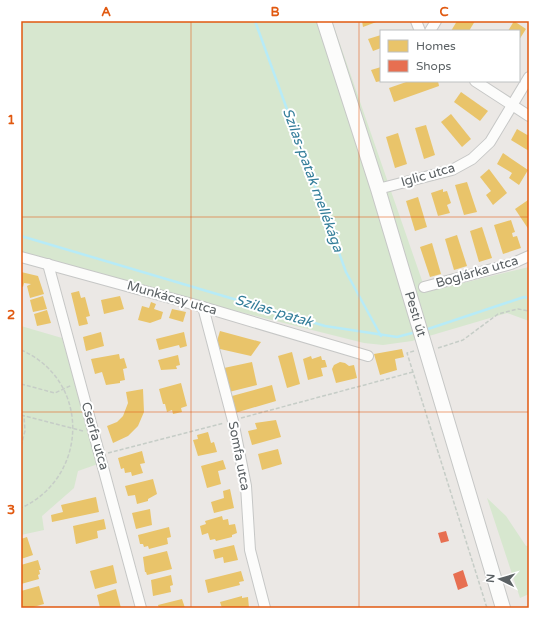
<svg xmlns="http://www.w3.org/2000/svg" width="550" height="629" viewBox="0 0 550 629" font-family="'Varela Round',sans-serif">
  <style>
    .green { fill: #d7e7cf }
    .homes { fill: #e9c46a }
    .shops { fill: #e76f51 }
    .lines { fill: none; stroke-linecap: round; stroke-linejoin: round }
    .stream { stroke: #b7ebf7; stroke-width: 2.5 }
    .minor-casing { stroke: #c6c7c6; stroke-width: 12 }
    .secondary-casing { stroke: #c6c7c6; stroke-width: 16 }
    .path { stroke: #c6cdc7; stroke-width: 1.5; stroke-dasharray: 4 2; stroke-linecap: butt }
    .minor { stroke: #fcfcfb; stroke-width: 10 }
    .secondary { stroke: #fcfcfb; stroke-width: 14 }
    .grid { fill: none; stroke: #e15910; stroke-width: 1; stroke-opacity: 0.55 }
    .labels { text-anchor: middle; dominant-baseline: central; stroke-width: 4; stroke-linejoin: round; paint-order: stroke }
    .street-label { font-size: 13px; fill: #5b6164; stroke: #fff }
    .water-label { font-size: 14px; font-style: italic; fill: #347e9a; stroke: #fff }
    .neatline { fill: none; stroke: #e15910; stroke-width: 1.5 }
    .grid-label { font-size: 13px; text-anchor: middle; font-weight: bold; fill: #e15910 }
  </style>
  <rect width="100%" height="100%" fill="#ebe8e5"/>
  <g class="green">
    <polygon points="21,21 332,21 426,292 529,267 529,321 507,313 412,341 383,345 364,343 21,257"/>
    <polygon points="21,326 62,338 98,464 78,471 74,488 42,516 44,530 21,535"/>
    <polygon points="487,498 506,516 526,546 529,545 529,594 520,598"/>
  </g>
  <g class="homes">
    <polygon points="362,21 379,21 363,27"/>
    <polygon points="457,21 475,21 469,31 451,31"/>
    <polygon points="514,21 526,29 519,40 519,31 508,31"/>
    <polygon points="381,35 381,48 373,51 368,39"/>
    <polygon points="381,67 381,81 376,82 371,70"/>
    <polygon points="409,81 438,81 439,86 394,102 389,88"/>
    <polygon points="461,92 488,111 480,121 454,102"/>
    <polygon points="451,114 471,139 462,147 441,122"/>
    <polygon points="426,125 435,155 424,159 415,128"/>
    <polygon points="517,129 529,136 529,151 511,140"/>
    <polygon points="398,133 407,164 395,168 386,137"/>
    <polygon points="503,153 528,170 519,185 509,178 512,173 497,164"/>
    <polygon points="489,169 507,193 493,205 486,195 491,191 480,177"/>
    <polygon points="467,182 477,212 464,215 455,185"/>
    <polygon points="443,189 443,192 447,191 451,203 447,205 450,213 438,216 431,193"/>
    <polygon points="418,197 427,227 415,231 406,201"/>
    <polygon points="528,200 529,201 529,230 515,209"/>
    <polygon points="511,220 515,232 512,233 513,237 517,236 521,248 503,254 494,225"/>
    <polygon points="482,227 492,258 479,262 470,231"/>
    <polygon points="457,235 467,266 454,270 445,239"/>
    <polygon points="432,243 441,274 430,277 420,247"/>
    <polygon points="21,272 38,276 44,294 30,298 27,286 31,284 24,283 23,287 21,286"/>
    <polygon points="79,291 81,298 85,297 90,316 86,317 88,324 79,326 71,293"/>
    <polygon points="43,296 47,309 33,312 30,300"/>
    <polygon points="120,296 124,309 104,314 101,300"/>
    <polygon points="151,302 156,304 154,309 163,312 161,319 150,323 138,320 142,306 149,308"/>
    <polygon points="172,309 186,312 183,322 169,318"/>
    <polygon points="47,310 51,323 37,326 34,314"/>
    <polygon points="220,331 261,342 251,356 220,349 217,341"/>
    <polygon points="101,332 104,346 86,351 83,337"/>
    <polygon points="184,332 187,346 180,348 179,345 159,350 156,339"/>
    <polygon points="402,349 404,357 395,359 397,370 380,375 374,354"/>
    <polygon points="292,352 300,384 287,388 278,356"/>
    <polygon points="119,354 120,359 124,358 127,368 123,369 125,380 120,381 120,383 106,385 102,372 95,374 91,359"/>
    <polygon points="178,355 180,365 176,366 177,369 161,370 158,360"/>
    <polygon points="311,356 312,359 321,356 322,360 325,360 327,367 321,368 323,376 308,380 303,359"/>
    <polygon points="252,362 257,385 229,392 224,368"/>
    <polygon points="340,362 345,363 349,366 354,365 357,378 336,383 332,369 334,365"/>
    <polygon points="181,383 187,406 181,408 182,412 173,414 172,410 167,412 165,404 163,404 159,389"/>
    <polygon points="272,385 276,401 235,413 232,396"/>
    <polygon points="143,389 144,412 138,426 128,436 113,443 107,426 117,422 123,416 128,403 126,392"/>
    <polygon points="276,420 281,437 252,445 248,431 257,429 255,423"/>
    <polygon points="208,432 211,443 214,442 217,452 198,456 193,440 198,439 197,435"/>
    <polygon points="278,449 282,464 262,470 258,454"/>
    <polygon points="142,451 145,463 140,464 143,473 132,476 131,472 125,473 124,468 121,469 118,458"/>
    <polygon points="223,460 226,469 218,471 221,484 207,488 201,466"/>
    <polygon points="153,479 157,494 148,499 148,501 137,504 135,495 128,496 125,486"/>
    <polygon points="230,489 234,508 214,513 211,502 224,498 223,491"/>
    <polygon points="96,497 99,512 52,522 51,515 63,512 61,505"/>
    <polygon points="150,509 152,525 136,529 132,513"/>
    <polygon points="222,516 223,520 228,519 229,525 235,524 237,533 232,535 232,537 216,541 215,539 210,540 208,533 202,535 200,526 206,524 205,521"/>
    <polygon points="104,519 106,529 97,531 98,538 76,544 73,526"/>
    <polygon points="169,527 171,537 167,538 168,544 149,549 148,546 144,547 143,544 140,544 138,535"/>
    <polygon points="27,537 33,555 21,559 21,539"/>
    <polygon points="234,545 238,560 224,563 223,557 215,559 213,550"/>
    <polygon points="167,551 172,569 147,575 146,572 145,572 143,557"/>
    <polygon points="38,560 41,570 39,570 40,574 38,575 39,579 21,584 21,565"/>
    <polygon points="113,565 117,583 95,589 90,571"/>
    <polygon points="241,571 244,581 239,582 240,585 208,593 205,580"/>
    <polygon points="171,575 173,585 170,586 171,592 153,596 151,580"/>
    <polygon points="39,586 44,604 30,608 21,608 21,591"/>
    <polygon points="116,589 121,608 100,608 97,595"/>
    <polygon points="242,596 242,598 248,597 249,608 222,608 220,602"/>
    <polygon points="182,599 185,608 159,608 158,605"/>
  </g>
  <g class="shops">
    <polygon points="446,531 449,541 441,543 438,533"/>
    <polygon points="463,570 468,586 458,590 453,574"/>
  </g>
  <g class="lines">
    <g class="stream">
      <polyline points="255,21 346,272 381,336"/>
      <polyline points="21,236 325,326 397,337 416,332"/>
      <polyline points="425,330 524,297 529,298"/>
    </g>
    <g class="minor-casing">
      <g id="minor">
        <polyline points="416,21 420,31"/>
        <polyline points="430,31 436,21"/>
        <polyline points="475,81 529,116"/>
        <polyline points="378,189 452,170 472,159 490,142 529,77"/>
        <polyline points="21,257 203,307 368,356"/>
        <polyline points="48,264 141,608"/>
        <polyline points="424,287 511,264 529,256"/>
        <polyline points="203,307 233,421 246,486 250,550 265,608"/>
      </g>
    </g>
    <g class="secondary-casing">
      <g id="secondary">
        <path id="s1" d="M 324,21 L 378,189 L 503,608"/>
      </g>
    </g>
    <g class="path">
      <polyline points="438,348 463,340 498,314 518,309 529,311"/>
      <path d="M 21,350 C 91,380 89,477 21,508"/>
      <polyline points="414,351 407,353 487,608"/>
      <polyline points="21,384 55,393 72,385"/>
      <polyline points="21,415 83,431"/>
      <polyline points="241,418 413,372"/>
      <polyline points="21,446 25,431 24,416"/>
      <polyline points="108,453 224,423"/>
    </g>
    <use href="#minor" class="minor"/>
    <use href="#secondary" class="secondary"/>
  </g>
  <path class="grid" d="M 191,21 L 191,608M 359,21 L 359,608M 21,217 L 529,217M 21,412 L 529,412"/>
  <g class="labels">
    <g class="street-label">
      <text transform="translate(428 175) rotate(-16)">Iglic utca</text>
      <text transform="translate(477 272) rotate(-16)">Boglárka utca</text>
      <text transform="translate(172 298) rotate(16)">Munkácsy utca</text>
      <text stroke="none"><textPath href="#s1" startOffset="307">Pesti út</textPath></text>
      <text transform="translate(95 436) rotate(74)">Cserfa utca</text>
      <text transform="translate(239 456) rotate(79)">Somfa utca</text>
    </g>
    <g class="water-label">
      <text transform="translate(313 180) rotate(70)">Szilas-patak mellékága</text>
      <text transform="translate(274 311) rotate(17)">Szilas-patak</text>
    </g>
  </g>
  <rect width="550" height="629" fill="none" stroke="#ffffff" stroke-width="44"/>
  <rect x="380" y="30" width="140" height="52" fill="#ffffff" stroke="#bdc0c1"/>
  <rect x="388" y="40" width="20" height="12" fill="#e9c46a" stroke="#bdc0c1"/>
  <text x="416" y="50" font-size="12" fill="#5b6164">Homes</text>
  <rect x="388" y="60" width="20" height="12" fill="#e76f51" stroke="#bdc0c1"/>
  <text x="416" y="70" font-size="12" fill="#5b6164">Shops</text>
  <g transform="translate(500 579) rotate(275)" stroke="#ffffff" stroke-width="3" paint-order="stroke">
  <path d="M0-3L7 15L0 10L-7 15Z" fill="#5b6164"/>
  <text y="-6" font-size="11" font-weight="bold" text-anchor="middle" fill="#5b6164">N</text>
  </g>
  <rect x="22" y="22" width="506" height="585" class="neatline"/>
  <g class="grid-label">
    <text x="106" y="16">A</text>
    <text x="275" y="16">B</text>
    <text x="444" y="16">C</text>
    <text x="11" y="124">1</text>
    <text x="11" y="319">2</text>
    <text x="11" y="514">3</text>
  </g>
</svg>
